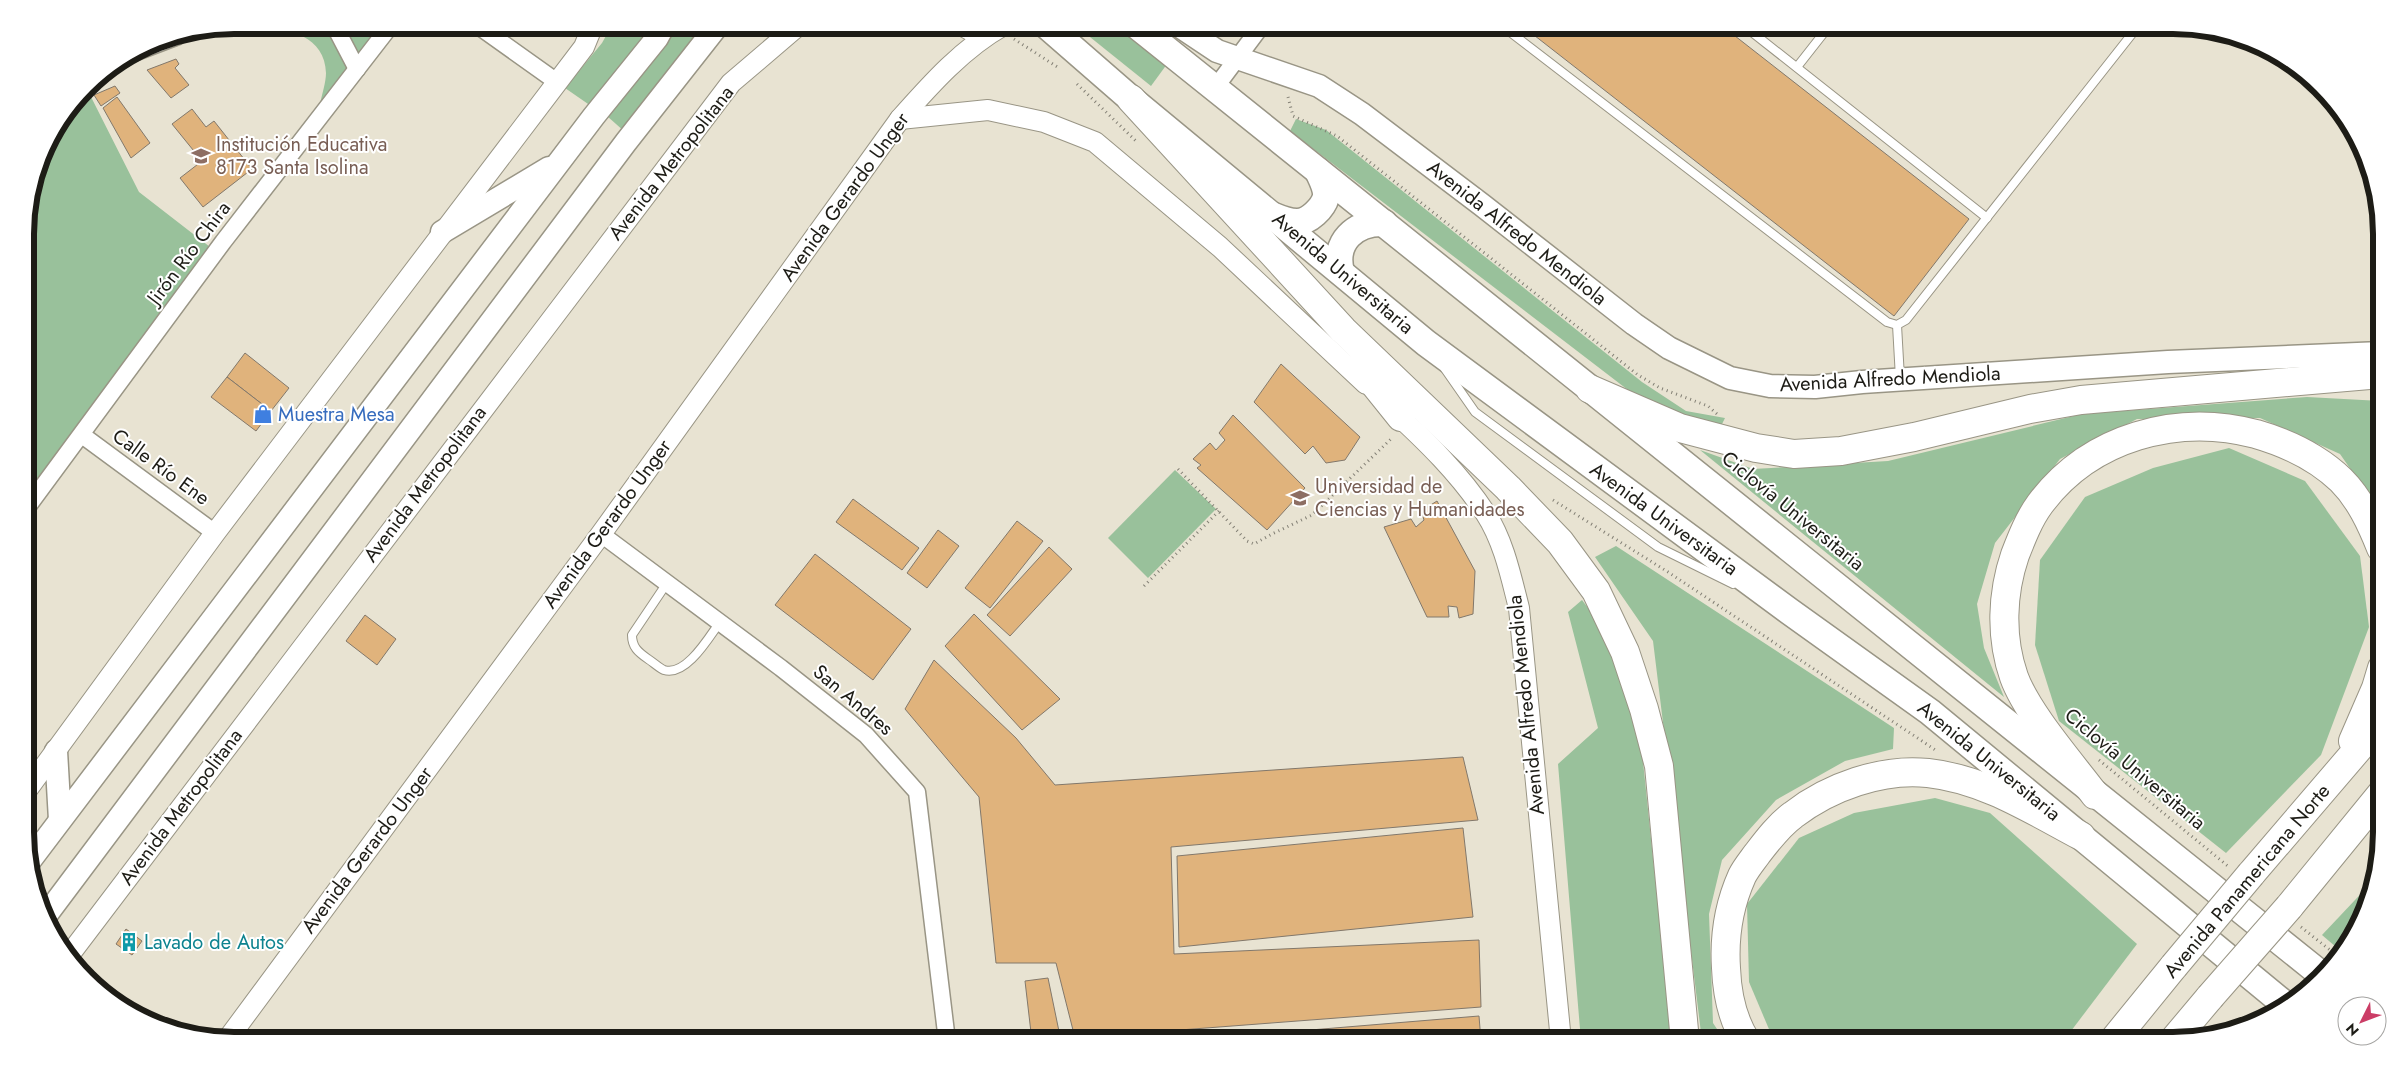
<svg xmlns="http://www.w3.org/2000/svg" width="2407" height="1066" viewBox="0 0 2407 1066" font-family="Jost,sans-serif">
  <style>
    .green { fill: #99c19b }
    .building { fill: #e0b37c; stroke: #82786b }
    .lines { fill: none; stroke-linecap: round; stroke-linejoin: round }
    .service-casing { stroke: #999585; stroke-width: 10 }
    .minor-casing { stroke: #999585; stroke-width: 19 }
    .tertiary-casing { stroke: #999585; stroke-width: 22 }
    .secondary-casing { stroke: #999585; stroke-width: 25 }
    .primary-casing { stroke: #999585; stroke-width: 29 }
    .motorway-casing { stroke: #999585; stroke-width: 30 }
    .path { stroke: #827f74; stroke-width: 3; stroke-dasharray: 1 4; stroke-linecap: butt }
    .service { stroke: #fff; stroke-width: 8 }
    .minor { stroke: #fff; stroke-width: 16 }
    .tertiary { stroke: #fff; stroke-width: 20 }
    .secondary { stroke: #fff; stroke-width: 22 }
    .primary { stroke: #fff; stroke-width: 26 }
    .motorway { stroke: #fff; stroke-width: 28 }
    .motorway-bridge-casing { stroke: #999585; stroke-width: 30; stroke-linecap: butt }
    .motorway-bridge { stroke: #fff; stroke-width: 28 }
    .labels { text-anchor: middle; dominant-baseline: central; stroke-width: 4; stroke-linejoin: round; paint-order: stroke }
    .education-label { font-size: 20px; fill: #785e54; stroke: #fff; text-anchor: start }
    .street-label { font-size: 20px; fill: #1d1c16; stroke: #fff }
    .shop-label { font-size: 20px; fill: #366cbe; stroke: #fff; text-anchor: start }
    .culture-label { font-size: 20px; fill: #0d838f; stroke: #fff; text-anchor: start }
    .rim { fill: none; stroke: #1d1c16; stroke-width: 6 }
  </style>
  <rect width="100%" height="100%" fill="#e8e3d2"/>
  <g class="green">
    <path d="M 249,25 L 383,25 L 320,104 C 322,94 326,82 326,73 C 325,31 276,25 243,28 Z"/>
    <polygon points="612,25 655,25 591,106 565,88 602,43"/>
    <polygon points="676,25 704,25 625,132 607,116"/>
    <polygon points="1075,25 1128,25 1170,60 1151,86"/>
    <polygon points="87,89 139,192 210,247 26,494 25,220 47,141"/>
    <polygon points="1296,119 1326,130 1642,382 1686,411 1725,418 1720,428 1681,417 1628,390 1290,131"/>
    <polygon points="2307,397 2381,401 2381,513 2340,454 2260,418 2137,419 2060,459 1995,543 1977,604 1984,648 2004,697 1700,450 1753,469 1888,461 2082,414"/>
    <polygon points="2229,448 2305,481 2360,556 2369,627 2321,755 2226,853 2059,721 2035,645 2040,560 2085,497 2153,468"/>
    <polygon points="1175,470 1216,509 1148,578 1108,538"/>
    <polygon points="1616,546 1894,728 1893,749 1845,761 1776,800 1722,860 1709,914 1713,1023 1725,1041 1702,1041 1653,641 1595,557"/>
    <polygon points="1582,600 1603,628 1620,674 1642,752 1672,1041 1581,1041 1558,764 1598,728 1568,612"/>
    <polygon points="1935,798 1990,813 2137,944 2068,1035 2060,1041 1774,1041 1749,982 1747,904 1799,838 1854,813"/>
    <polygon points="2372,882 2366,913 2343,953 2322,935"/>
  </g>
  <g class="building">
    <polygon points="1521,25 1721,25 1969,219 1894,316"/>
    <polygon points="176,59 179,64 175,68 189,85 171,98 147,70"/>
    <polygon points="115,86 120,93 101,106 94,95"/>
    <polygon points="117,97 150,143 131,158 103,108"/>
    <polygon points="192,109 206,127 214,121 252,169 203,207 180,178 202,161 172,124"/>
    <polygon points="245,353 289,388 271,411 227,377"/>
    <polygon points="1281,364 1360,437 1345,460 1326,463 1313,446 1305,454 1254,402"/>
    <polygon points="227,377 271,411 256,431 211,397"/>
    <polygon points="1233,415 1305,488 1267,530 1197,468 1201,465 1193,459 1210,443 1216,450 1225,440 1219,433"/>
    <polygon points="853,499 919,548 902,570 836,522"/>
    <polygon points="1437,501 1475,571 1473,614 1459,618 1457,607 1448,606 1449,617 1427,617 1384,527 1411,519 1416,527 1424,520 1421,511"/>
    <polygon points="1017,521 1043,541 990,608 965,588"/>
    <polygon points="938,530 959,546 927,588 907,573"/>
    <polygon points="1049,547 1072,569 1010,636 987,615"/>
    <polygon points="815,554 911,629 873,680 775,605"/>
    <polygon points="974,614 1060,699 1022,730 945,646"/>
    <polygon points="365,615 396,639 377,665 346,641"/>
    <polygon points="934,660 1016,738 1055,785 1463,757 1478,820 1171,847 1174,954 1479,940 1481,1007 1075,1038 1056,963 996,963 979,797 905,709"/>
    <polygon points="1463,828 1473,917 1179,947 1177,856"/>
    <polygon points="126,929 142,941 132,955 116,944"/>
    <polygon points="1048,978 1061,1041 1032,1041 1025,981"/>
    <polygon points="1479,1016 1481,1041 1178,1041"/>
  </g>
  <g class="lines">
    <g class="service-casing">
      <g id="service">
        <polyline points="1501,25 1887,322 1897,325 1906,320 2139,25"/>
        <polyline points="1743,25 1987,218"/>
        <polyline points="1797,67 1830,25"/>
        <polyline points="1897,325 1900,378"/>
        <polyline points="1445,369 1475,412 1658,547 1733,584"/>
        <path d="M 667,583 L 632,635 C 632,647 638,652 648,659 C 653,662 659,668 664,670 C 686,677 709,637 720,622"/>
      </g>
    </g>
    <g class="minor-casing">
      <g id="minor">
        <polyline points="334,25 357,69"/>
        <polyline points="477,25 557,82"/>
        <polyline points="136,52 178,36"/>
        <polyline points="1215,88 1262,25"/>
        <polyline points="82,435 215,533"/>
        <polyline points="26,509 223,242 391,25"/>
        <polyline points="601,534 781,668 866,735 917,792 947,1041"/>
      </g>
    </g>
    <g class="tertiary-casing">
      <g id="tertiary">
        <polyline points="961,25 982,37"/>
        <polyline points="900,119 988,110 1044,122 1095,142 1220,247 1366,384"/>
        <path d="M 1390,408 C 1425,440 1460,474 1486,514 C 1504,542 1511,577 1519,608 L 1561,1041"/>
        <polyline points="27,790 215,533 584,47 593,25"/>
        <polyline points="67,958 731,83 799,25"/>
        <path d="M 227,1040 L 601,534 L 900,119 C 931,84 963,48 1004,25"/>
      </g>
    </g>
    <g class="secondary-casing">
      <g id="secondary">
        <polyline points="1178,25 1217,51 1319,86 1362,114 1482,205 1634,324 1669,348 1730,378 1770,386 1815,387 1862,382 2168,362 2381,353"/>
        <polyline points="442,232 549,168"/>
        <polyline points="56,751 60,820"/>
        <polyline points="28,863 594,116 657,38 664,25"/>
        <polyline points="44,918 626,142 718,25"/>
      </g>
    </g>
    <g class="primary-casing">
      <g id="primary">
        <polyline points="1046,25 1131,99 1426,343 1789,611 1930,712 2288,1007"/>
        <polyline points="1136,25 2322,975"/>
        <path d="M 1274,216 C 1281,219 1290,222 1297,222 C 1309,222 1323,208 1326,197 C 1327,188 1321,178 1318,171"/>
        <path d="M 1341,272 C 1333,242 1355,222 1384,223"/>
      </g>
    </g>
    <g class="motorway-casing">
      <g id="motorway">
        <polyline points="1131,99 1343,330 1508,488 1560,542 1596,591 1625,652 1644,709 1659,766 1685,1041"/>
        <polyline points="1360,366 1401,417"/>
        <polyline points="1590,389 1680,428 1756,448 1794,454 1841,451 1914,437 2030,409 2081,400 2381,374"/>
        <polyline points="2353,741 2376,688 2382,668"/>
        <path d="M 2095,795 C 2071,763 2027,713 2014,677 C 2000,637 2002,593 2015,555 C 2022,537 2029,519 2040,504 C 2090,437 2177,413 2256,434 C 2287,443 2317,457 2341,480 C 2360,499 2371,523 2381,548"/>
        <polyline points="2251,874 2382,721"/>
        <polyline points="2289,907 2382,793"/>
        <path d="M 1746,1041 C 1732,1019 1727,993 1726,968 C 1724,937 1729,905 1742,876 C 1746,868 1752,861 1757,854 C 1767,841 1779,825 1793,815 C 1829,787 1882,768 1928,773 C 1984,779 2032,810 2081,836"/>
        <polyline points="2113,1041 2174,966"/>
        <polyline points="2173,1041 2210,997"/>
      </g>
    </g>
    <g class="path">
      <polyline points="1014,39 1059,68"/>
      <polyline points="1077,84 1137,142"/>
      <polyline points="1288,97 1293,116 1337,136 1638,375 1660,388 1708,406 1717,414"/>
      <polyline points="1178,469 1247,541 1254,544 1272,534 1312,515 1392,438"/>
      <polyline points="1553,500 1668,572 1937,751"/>
      <polyline points="1144,586 1219,511"/>
      <polyline points="2099,760 2229,867"/>
      <polyline points="2301,927 2340,958"/>
    </g>
    <use href="#service" class="service"/>
    <use href="#minor" class="minor"/>
    <use href="#tertiary" class="tertiary"/>
    <use href="#secondary" class="secondary"/>
    <use href="#primary" class="primary"/>
    <use href="#motorway" class="motorway"/>
    <g class="motorway-bridge-casing">
      <g id="motorway-bridge">
        <polyline points="2174,966 2251,874"/>
        <polyline points="2210,997 2289,907"/>
      </g>
    </g>
    <use href="#motorway-bridge" class="motorway-bridge"/>
  </g>
  <defs>
    <g id="school-bare" transform="scale(1.5)"><path d="M0-5L7-2L0 1L-7-2ZM-4 1L0 2.5L4 1V4Q0 6-4 4Z" fill="#8d6e63" stroke="#fff" stroke-width="2.5" paint-order="stroke"/></g>
    <g id="shop-bare" transform="scale(1.5)"><path d="M-5-2.5h2.3a2.7 3.5 0 0 1 5.4 0H5L5.5 6h-11ZM-1.5-2.5h3a1.5 2.3 0 0 0-3 0Z" fill="#3f7fe0" stroke="#fff" stroke-width="2.5" paint-order="stroke"/></g>
    <g id="university-bare" transform="scale(1.5)"><path d="M0-5L7-2L0 1L-7-2ZM-4 1L0 2.5L4 1V4Q0 6-4 4Z" fill="#8d6e63" stroke="#fff" stroke-width="2.5" paint-order="stroke"/></g>
    <g id="building-bare" transform="scale(1.5)"><path d="M-4-6H4V6H1V3H-1V6H-4ZM-2.5-4.3h1.7v1.8h-1.7ZM.8-4.3h1.7v1.8H.8ZM-2.5-1h1.7V.8h-1.7ZM.8-1h1.7V.8H.8Z" fill="#0f9aa8" stroke="#fff" stroke-width="2.5" paint-order="stroke"/></g>
  </defs>
  <g fill-rule="evenodd">
    <use href="#school-bare" x="201" y="156"/>
    <use href="#shop-bare" x="263" y="414"/>
    <use href="#university-bare" x="1300" y="498"/>
    <use href="#building-bare" x="129" y="942"/>
  </g>
  <g class="labels">
    <g class="education-label">
      <text x="216" y="144">Institución Educativa<tspan x="216" dy="23">8173 Santa Isolina</tspan></text>
      <text x="1315" y="486">Universidad de<tspan x="1315" dy="23">Ciencias y Humanidades</tspan></text>
    </g>
    <g class="street-label">
      <text transform="translate(671 163) rotate(-52)">Avenida Metropolitana</text>
      <text transform="translate(845 197) rotate(-54)">Avenida Gerardo Unger</text>
      <text transform="translate(1517 233) rotate(38)">Avenida Alfredo Mendiola</text>
      <text transform="translate(189 253) rotate(-53)">Jirón Río Chira</text>
      <text transform="translate(1343 273) rotate(40)">Avenida Universitaria</text>
      <text transform="translate(1890 379) rotate(-3)">Avenida Alfredo Mendiola</text>
      <text transform="translate(161 467) rotate(36)">Calle Río Ene</text>
      <text transform="translate(425 484) rotate(-53)">Avenida Metropolitana</text>
      <text transform="translate(1793 511) rotate(39)">Ciclovía Universitaria</text>
      <text transform="translate(1664 519) rotate(36)">Avenida Universitaria</text>
      <text transform="translate(607 524) rotate(-54)">Avenida Gerardo Unger</text>
      <text transform="translate(853 700) rotate(40)">San Andres</text>
      <text transform="translate(1526 705) rotate(-96)">Avenida Alfredo Mendiola</text>
      <text transform="translate(1989 761) rotate(39)">Avenida Universitaria</text>
      <text transform="translate(2135 769) rotate(40)">Ciclovía Universitaria</text>
      <text transform="translate(181 807) rotate(-53)">Avenida Metropolitana</text>
      <text transform="translate(367 850) rotate(-53)">Avenida Gerardo Unger</text>
      <text transform="translate(2247 881) rotate(-50)">Avenida Panamericana Norte</text>
    </g>
    <g class="shop-label">
      <text x="278" y="414">Muestra Mesa</text>
    </g>
    <g class="culture-label">
      <text x="144" y="942">Lavado de Autos</text>
    </g>
  </g>
  <path d="M0 0H2407V1066H0ZM234 34H2173A200 200 0 0 1 2373 234V832A200 200 0 0 1 2173 1032H234A200 200 0 0 1 34 832V234A200 200 0 0 1 234 34Z" fill="#fff" fill-rule="evenodd"/>
  <path class="rim" d="M234 34H2173A200 200 0 0 1 2373 234V832A200 200 0 0 1 2173 1032H234A200 200 0 0 1 34 832V234A200 200 0 0 1 234 34Z"/>
  <g transform="translate(2362 1021) rotate(228)"><circle r="24" fill="#ffffff" stroke="#a5a4a2"/>
  <path d="M0-4L9 19L0 12L-9 19Z" fill="#cb3d66"/>
  <text y="-8" font-size="14" font-weight="bold" text-anchor="middle" fill="#1d1c16">N</text>
  </g>
</svg>
